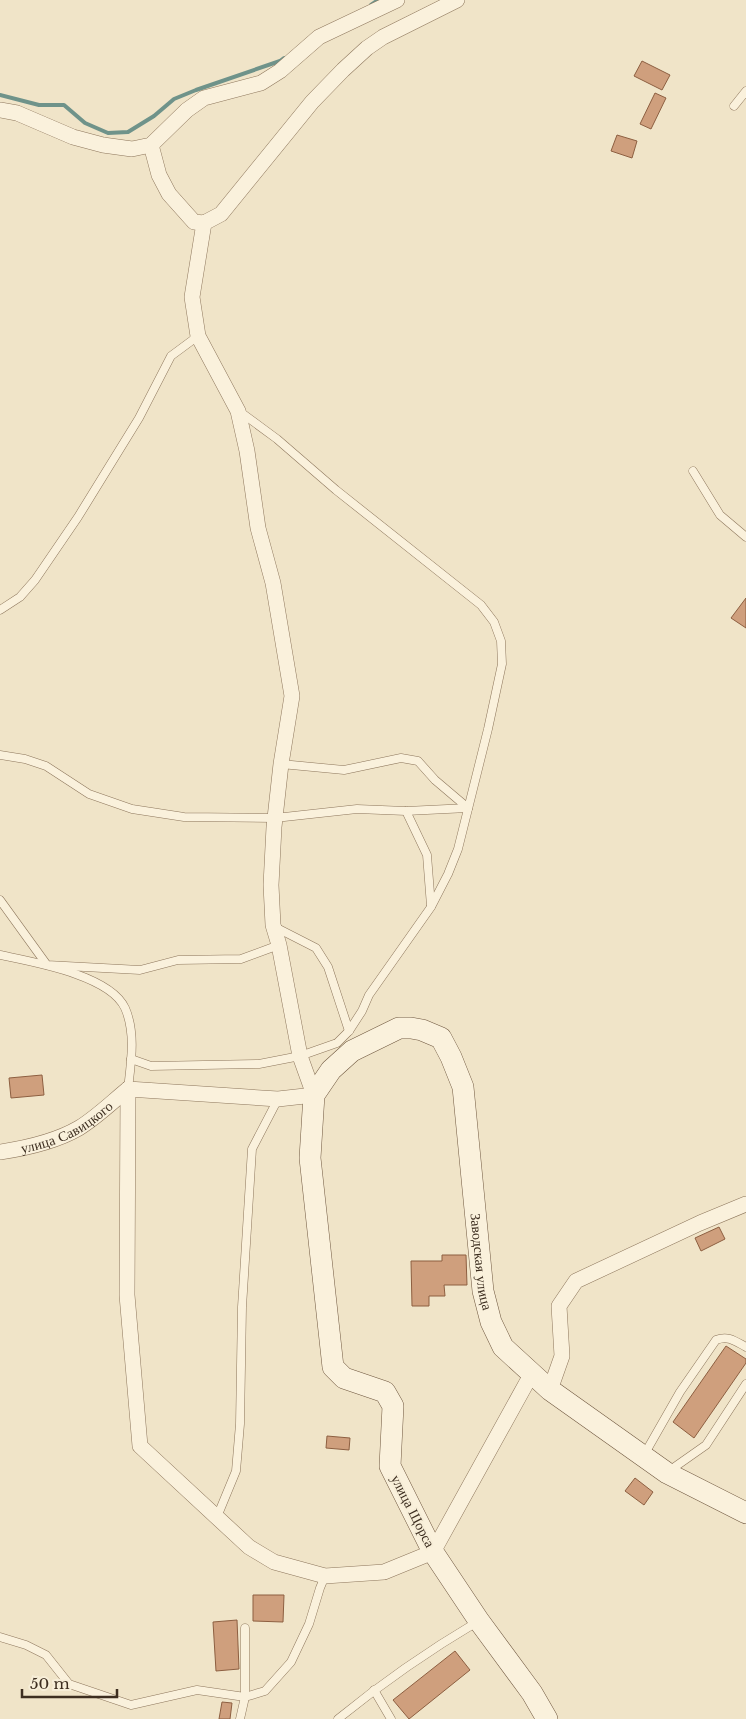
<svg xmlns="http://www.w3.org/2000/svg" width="746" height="1719" viewBox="0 0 746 1719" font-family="'Libre Baskerville',serif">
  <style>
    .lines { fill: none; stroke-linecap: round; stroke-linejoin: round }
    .stream { stroke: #6f938a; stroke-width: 4 }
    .building { fill: #cf9f7d; stroke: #8d5f41 }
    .lane-casing { stroke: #8d765c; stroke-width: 9 }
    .street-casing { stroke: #8d765c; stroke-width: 16 }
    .secondary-casing { stroke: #6f573f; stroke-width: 22 }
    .lane { stroke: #faf1dc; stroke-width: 8 }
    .street { stroke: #faf1dc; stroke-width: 15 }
    .secondary { stroke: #faf1dc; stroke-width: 21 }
    .labels { text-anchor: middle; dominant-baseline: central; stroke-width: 4; stroke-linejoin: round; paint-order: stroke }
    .street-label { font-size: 14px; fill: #3d2e20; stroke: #f7eed8 }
  </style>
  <rect width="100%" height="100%" fill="#f0e4c8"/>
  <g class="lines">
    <g class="stream">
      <polyline points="371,5 378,0"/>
      <polyline points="0,95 39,105 64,105 85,123 108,133 128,132 154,116 174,99 196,90 280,61 284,58"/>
    </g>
  </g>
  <g class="building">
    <polygon points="642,61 670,75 662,90 634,76"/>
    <polygon points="655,93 666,98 651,129 640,124"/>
    <polygon points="617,135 637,141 632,158 611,151"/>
    <polygon points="746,598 746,628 731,618"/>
    <polygon points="42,1075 44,1095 11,1098 9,1078"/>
    <polygon points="719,1227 725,1239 701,1251 695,1238"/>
    <polygon points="442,1255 466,1255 467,1285 444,1285 445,1296 429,1296 429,1306 412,1306 411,1261 442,1261"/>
    <polygon points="726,1346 746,1359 746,1363 694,1438 673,1422"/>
    <polygon points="327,1436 350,1438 349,1450 326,1448"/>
    <polygon points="635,1478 653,1492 644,1505 625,1491"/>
    <polygon points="253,1595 284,1595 283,1622 253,1621"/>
    <polygon points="237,1620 239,1669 216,1671 213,1622"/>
    <polygon points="455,1651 470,1670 409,1719 393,1700"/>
    <polygon points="222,1702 232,1703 230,1719 219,1719"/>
  </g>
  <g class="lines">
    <g class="lane-casing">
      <g id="lane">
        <polyline points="734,106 746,91"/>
        <polyline points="693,471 720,515 746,537"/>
        <polyline points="0,610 20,597 35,580 78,517 139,418 171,356 198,336"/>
        <polyline points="0,755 25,759 46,766 89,794 132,809 184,817 275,818 357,809 406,811 468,808"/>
        <polyline points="281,764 344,770 401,758 418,761 435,780 468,808"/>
        <polyline points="406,811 427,855 431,906"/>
        <polyline points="0,900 47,965 140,970 178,960 241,959 279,945"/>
        <polyline points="273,926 316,948 328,967 349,1031"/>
        <path d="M 0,955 C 33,962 110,975 125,1008 C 136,1033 131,1063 128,1089"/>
        <polyline points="131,1059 151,1066 259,1064 300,1056 337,1043 349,1031 362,1011 369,995 431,907 448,874 458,849 488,729 502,664 501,641 494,622 481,605 336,490 277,439 239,411"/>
        <path d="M 644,1455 L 680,1392 L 716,1340 C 728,1335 735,1341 746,1347"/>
        <polyline points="669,1471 706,1445 746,1384"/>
        <polyline points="217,1517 236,1471 240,1424 242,1307 252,1149 278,1099"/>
        <polyline points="0,1637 26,1645 46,1655 69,1684 131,1705 197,1690 245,1697 245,1628"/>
        <polyline points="374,1690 391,1719"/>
        <polyline points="240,1719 245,1697 265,1691 291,1662 309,1624 320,1588 325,1576"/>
        <path d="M 338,1719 C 382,1683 428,1651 477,1622"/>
      </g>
    </g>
    <g class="street-casing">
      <g id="street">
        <polyline points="0,110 17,113 73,137 103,145 132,149 151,145 187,110 204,98 261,83 280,71 319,37 397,0"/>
        <polyline points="151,145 159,175 169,194 194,222 204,223 221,214 312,102 343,70 367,48 383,37 457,0"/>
        <polyline points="128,1089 278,1099 314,1095 300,1056 279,945 273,925 271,885 274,827 281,764 292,696 273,583 258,528 247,451 238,411 198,336 192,297 204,223"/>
        <polyline points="128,1089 127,1295 140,1446 249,1547 274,1562 325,1576 384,1572 433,1552 532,1373"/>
        <path id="s1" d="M 0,1152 C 27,1148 55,1142 79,1128 C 97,1117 112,1102 128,1089"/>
        <polyline points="550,1390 562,1356 559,1306 576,1281 700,1223 746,1204"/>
      </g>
    </g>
    <g class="secondary-casing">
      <g id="secondary">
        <path id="s2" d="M 547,1719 L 532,1693 L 479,1621 L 433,1552 L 390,1466 L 393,1406 L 385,1392 L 344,1378 L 333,1367 L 310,1158 L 314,1095 L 331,1070 L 352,1051 L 399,1028 L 411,1028 L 422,1030 L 441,1038 L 451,1057 L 463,1087 L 483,1291 L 491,1322 L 503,1347 L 550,1390 L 667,1473 L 746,1513"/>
      </g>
    </g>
    <use href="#lane" class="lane"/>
    <use href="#street" class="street"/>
    <use href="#secondary" class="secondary"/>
  </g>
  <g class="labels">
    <g class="street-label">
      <text stroke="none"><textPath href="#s1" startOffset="72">улица Савицкого</textPath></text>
      <text stroke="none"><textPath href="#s2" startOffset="1091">Заводская улица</textPath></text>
      <text transform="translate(413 1511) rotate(63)">улица Щорса</text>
    </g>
  </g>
  <path d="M22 1689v8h95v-8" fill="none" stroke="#3d2e20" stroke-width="2.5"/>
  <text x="30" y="1689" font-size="15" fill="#3d2e20" stroke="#f7eed8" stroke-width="4" paint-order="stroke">50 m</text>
</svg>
